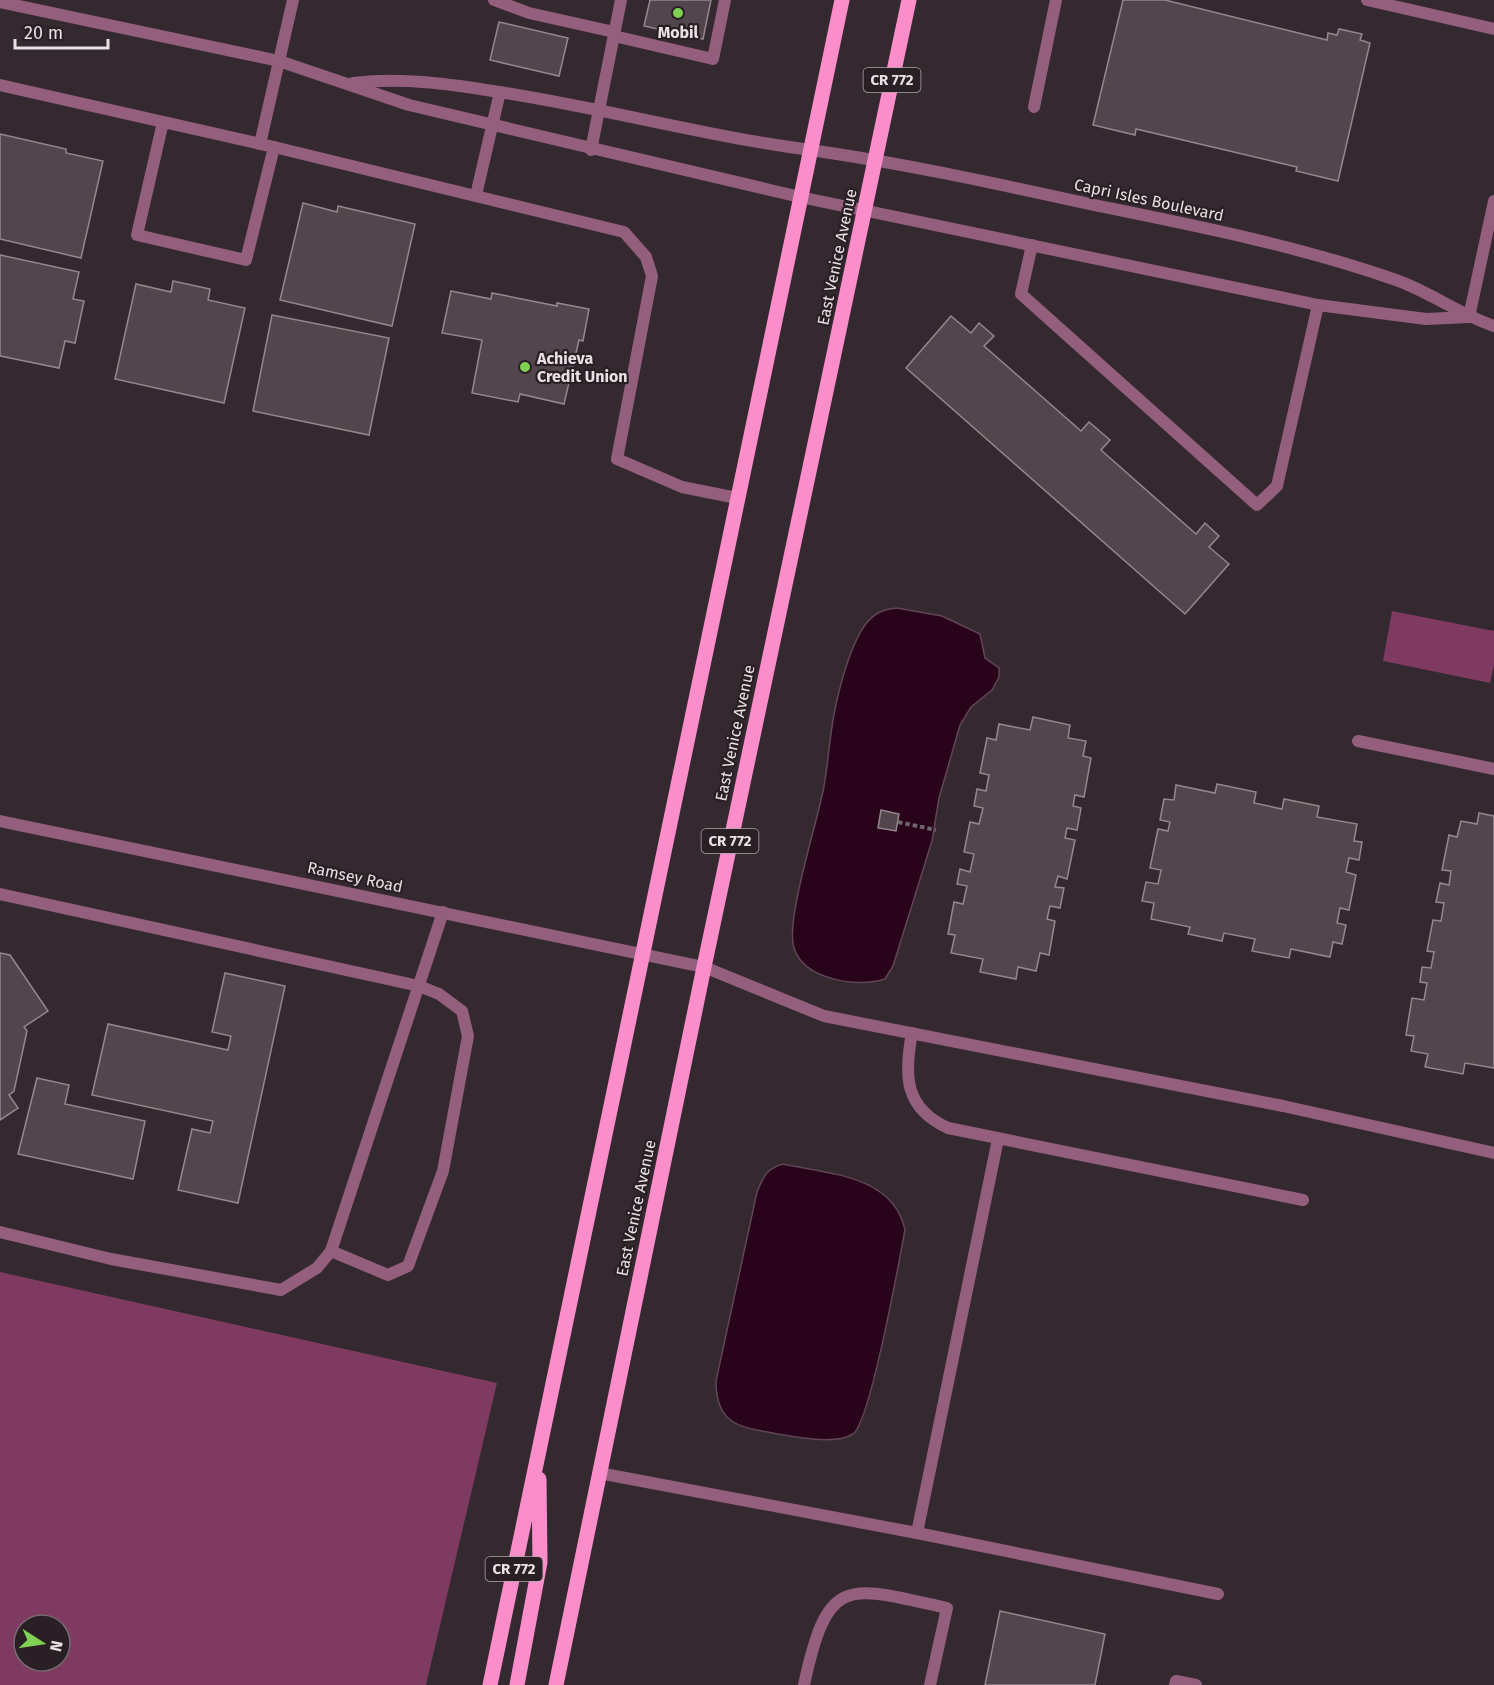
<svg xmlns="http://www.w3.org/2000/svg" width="1494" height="1685" viewBox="0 0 1494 1685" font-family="'Fira Sans',sans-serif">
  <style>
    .green { fill: #7e3a61; fill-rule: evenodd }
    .water { fill: #28031a; stroke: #624557; stroke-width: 1.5 }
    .building { fill: #52464c; stroke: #95878e; stroke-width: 1.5 }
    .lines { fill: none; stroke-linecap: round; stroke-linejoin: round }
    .path { stroke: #6f656a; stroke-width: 4; stroke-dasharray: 4.5 3; stroke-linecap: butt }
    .service { stroke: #945f7c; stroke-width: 12 }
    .minor { stroke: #945f7c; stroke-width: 12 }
    .tertiary { stroke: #945f7c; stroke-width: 12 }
    .primary { stroke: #fc8dcb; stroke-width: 15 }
    .poi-dot { fill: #7ed153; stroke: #2a1f25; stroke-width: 2 }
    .labels { text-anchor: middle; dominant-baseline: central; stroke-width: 4.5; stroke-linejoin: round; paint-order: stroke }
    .shield { fill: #2a1f25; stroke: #afa6ab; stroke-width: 1.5 }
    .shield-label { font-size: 15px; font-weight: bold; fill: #e8e0e4 }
    .poi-label { font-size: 16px; font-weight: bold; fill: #e8e0e4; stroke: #2a1f25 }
    .street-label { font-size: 16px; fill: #e8e0e4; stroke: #2a1f25 }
  </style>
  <rect width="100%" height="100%" fill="#34292f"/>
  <g class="green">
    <polygon points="1392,611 1494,631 1494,665 1490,683 1383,661"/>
    <path d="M 0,1272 L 497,1383 L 426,1685 L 0,1685 ZM 24,1625 L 60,1625 L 60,1661 L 24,1661 Z"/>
  </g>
  <g class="water">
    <path d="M 897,608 L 942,616 L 980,634 L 985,658 L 999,668 L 999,677 L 992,690 L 971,707 L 960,725 L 939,798 L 932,841 L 893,966 L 885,979 C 858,988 804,980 794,948 C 785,920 818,821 824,786 C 829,758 830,728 837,700 C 842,678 850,651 861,631 C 870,616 880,609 897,608 Z"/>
    <path d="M 783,1164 C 829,1174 893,1175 905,1230 C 899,1261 871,1421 853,1434 C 833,1447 779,1434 757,1430 C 727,1425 716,1411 716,1381 L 757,1192 C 763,1177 767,1168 783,1164 Z"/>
  </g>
  <g class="building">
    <polygon points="650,0 711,0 703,39 644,26"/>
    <polygon points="1123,0 1165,0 1327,40 1328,33 1337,35 1339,29 1362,34 1360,40 1370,43 1338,181 1296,171 1297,167 1136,129 1135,135 1093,125"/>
    <polygon points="499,22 568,38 559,76 490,60"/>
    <polygon points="0,134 66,149 66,153 103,161 81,258 0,239"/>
    <polygon points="303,203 337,212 338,206 415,224 392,326 280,300"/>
    <polygon points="0,255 79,272 73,299 84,301 75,343 65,341 59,368 0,356"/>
    <polygon points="173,281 210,289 208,300 245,308 224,403 115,379 136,284 171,292"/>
    <polygon points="451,291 491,299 492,293 557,306 557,303 589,309 583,341 579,340 564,404 520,394 518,402 472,393 482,340 442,333"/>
    <polygon points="272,315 389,338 369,435 253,411"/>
    <polygon points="951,316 971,333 979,323 994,336 984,346 1081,431 1089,422 1110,440 1101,450 1196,534 1205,523 1219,536 1209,547 1229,564 1185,614 906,368"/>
    <polygon points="1033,717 1070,725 1068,738 1086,741 1083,756 1091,758 1084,797 1075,795 1073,806 1081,808 1077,830 1067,828 1065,838 1075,840 1067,879 1058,876 1055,887 1064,888 1060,908 1050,906 1047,919 1055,921 1049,955 1040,953 1036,971 1018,967 1016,979 980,972 983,959 951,953 955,935 948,934 954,902 963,904 967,886 957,884 960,869 970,872 974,854 964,852 970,822 979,824 983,808 974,806 977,789 986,791 989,775 980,773 987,738 996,740 999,724 1030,730"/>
    <polygon points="1217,784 1256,792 1254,803 1282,809 1284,799 1319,806 1317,817 1357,824 1354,841 1362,842 1359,860 1349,858 1346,872 1356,875 1349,910 1340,908 1337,923 1346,925 1342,944 1333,942 1330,957 1291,949 1289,958 1252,951 1255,939 1224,933 1222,941 1188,934 1190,927 1151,919 1154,903 1142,901 1146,882 1158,884 1161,870 1150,868 1158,829 1168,831 1170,822 1160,820 1164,799 1174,800 1176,785 1215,793"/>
    <polygon points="881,810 899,814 896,831 878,828"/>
    <polygon points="1479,813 1494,816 1494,1068 1465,1063 1463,1074 1425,1067 1428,1054 1411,1051 1414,1036 1406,1035 1412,998 1424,1000 1427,983 1420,982 1422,967 1431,968 1434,952 1427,951 1433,920 1441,921 1444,903 1436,902 1440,883 1449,885 1451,871 1442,870 1449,835 1457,837 1461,821 1477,824"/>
    <polygon points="0,953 10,955 48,1011 24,1027 27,1031 14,1091 9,1095 18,1108 0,1120"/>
    <polygon points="225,973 285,986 238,1203 178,1190 192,1129 210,1133 213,1121 92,1095 108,1024 228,1050 231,1036 212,1032"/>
    <polygon points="37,1078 69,1085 65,1104 145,1121 133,1179 18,1154"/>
    <polygon points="1000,1611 1105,1634 1095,1685 985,1685"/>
  </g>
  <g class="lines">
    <polyline class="path" points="898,822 936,830"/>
    <g class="service">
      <polyline points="494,0 529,13 614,32"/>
      <polyline points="1367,0 1494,29"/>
      <polyline points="614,36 713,59 725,0"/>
      <polyline points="0,85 274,147 624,232 646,257 652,276 617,459 682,487 737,498"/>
      <polyline points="1034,107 1056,0"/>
      <polyline points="163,122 137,235 246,260 274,147"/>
      <polyline points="260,144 293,0"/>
      <polyline points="591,150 621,0"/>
      <polyline points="476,195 500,92"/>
      <polyline points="1032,245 1021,294 1257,505 1277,486 1318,305"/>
      <polyline points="1358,741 1494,769"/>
      <polyline points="0,894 419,986 439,994 462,1011 468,1036 443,1171 408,1266 388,1275 331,1251"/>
      <polyline points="704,967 824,1016 1283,1106 1494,1153"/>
      <path d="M 912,1033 C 904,1075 904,1108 948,1128 L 1303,1200"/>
      <polyline points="998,1139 917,1533 1218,1594"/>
      <polyline points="0,1232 111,1259 281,1290 317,1268 331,1251 443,912"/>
      <polyline points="599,1473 917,1533"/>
      <path d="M 804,1685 C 828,1573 847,1586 947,1608 L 930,1685"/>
      <polyline points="1175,1685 1176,1681 1196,1685"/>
    </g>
    <g class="minor">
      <polyline points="0,2 279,61 409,105 800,197"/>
      <path d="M 353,83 C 403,77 450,84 499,92 C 603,108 705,136 810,150"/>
      <polyline points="1469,317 1494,201"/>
      <polyline points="0,821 704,967"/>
    </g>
    <g class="tertiary">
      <path d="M 810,150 C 909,164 1006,186 1104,207 C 1202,227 1302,247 1396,280 C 1430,292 1459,314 1494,326"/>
      <polyline points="800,197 1318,305 1426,319 1469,317"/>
    </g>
    <g class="primary">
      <polyline points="490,1685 842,0"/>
      <polyline points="517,1685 540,1562 539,1479"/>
      <polyline points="556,1685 704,967 909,0"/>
    </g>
  </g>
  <g class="poi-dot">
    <circle cx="678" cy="13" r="6"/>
    <circle cx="525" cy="367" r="6"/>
  </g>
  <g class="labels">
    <g class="shield">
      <rect x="863.5" y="68" width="57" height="24" rx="4.5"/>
      <rect x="701.5" y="829" width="57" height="24" rx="4.5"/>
      <rect x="485.5" y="1557" width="57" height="24" rx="4.5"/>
    </g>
    <g class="shield-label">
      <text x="892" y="80">CR 772</text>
      <text x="730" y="841">CR 772</text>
      <text x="514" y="1569">CR 772</text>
    </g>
    <g class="poi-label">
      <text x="678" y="32">Mobil</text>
      <text x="537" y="358" text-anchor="start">Achieva<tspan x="537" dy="18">Credit Union</tspan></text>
    </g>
    <g class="street-label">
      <text transform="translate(1149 200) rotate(12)">Capri Isles Boulevard</text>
      <text transform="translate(837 257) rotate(-78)">East Venice Avenue</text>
      <text transform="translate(735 733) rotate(-78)">East Venice Avenue</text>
      <text transform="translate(355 877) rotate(12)">Ramsey Road</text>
      <text transform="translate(636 1208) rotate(-78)">East Venice Avenue</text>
    </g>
  </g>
  <g transform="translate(42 1643) rotate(102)"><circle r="28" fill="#2a1f25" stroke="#766c71" stroke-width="1.5"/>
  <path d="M0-4.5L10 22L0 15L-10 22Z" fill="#7ed153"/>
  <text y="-9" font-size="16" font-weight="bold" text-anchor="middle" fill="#e8e0e4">N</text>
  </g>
  <path d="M15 39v9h93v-9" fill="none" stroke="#e8e0e4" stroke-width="3"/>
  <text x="24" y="39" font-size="18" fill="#e8e0e4" stroke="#2a1f25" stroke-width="4.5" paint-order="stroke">20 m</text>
</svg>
